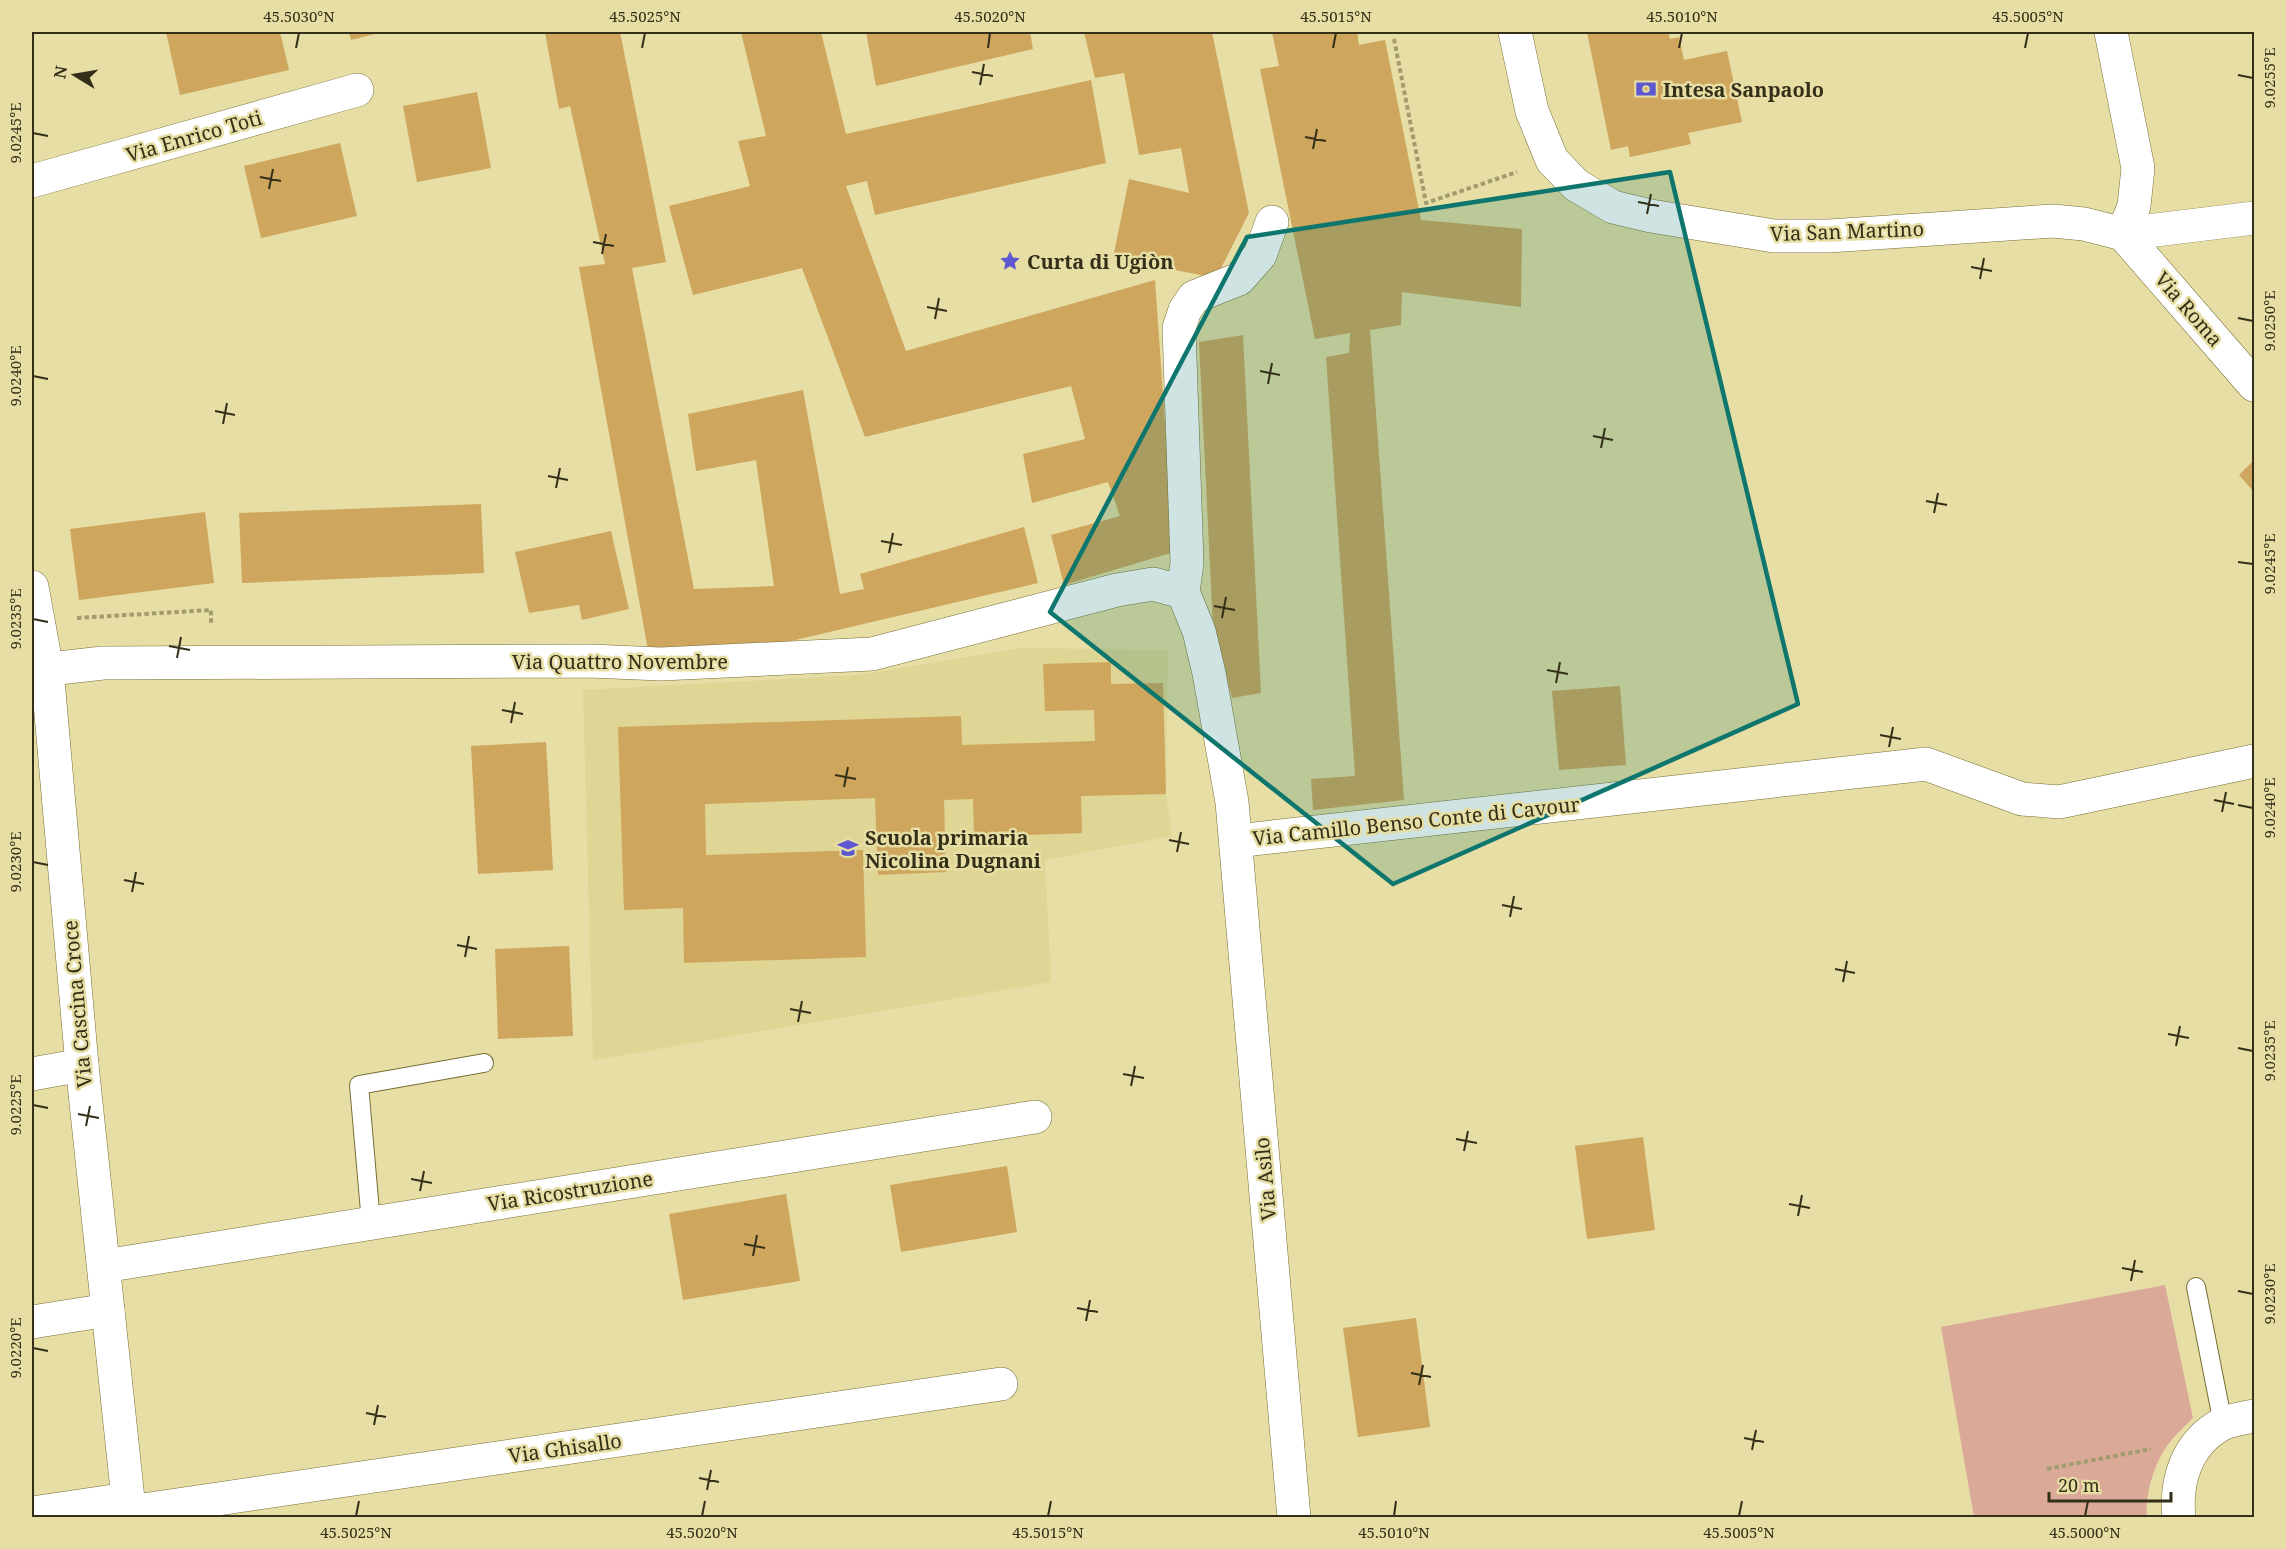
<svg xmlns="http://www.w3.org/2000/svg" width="2286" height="1549" viewBox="0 0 2286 1549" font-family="'Noto Serif',serif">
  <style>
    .built { fill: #dfd594 }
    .green { fill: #dba998 }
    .building { fill: #cfa65d }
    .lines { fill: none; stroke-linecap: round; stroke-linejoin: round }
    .lane-casing { stroke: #776f38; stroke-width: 20 }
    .street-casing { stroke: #776f38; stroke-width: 34 }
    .path { stroke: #a19b6e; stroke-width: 4; stroke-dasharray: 4.5 3; stroke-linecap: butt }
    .lane { stroke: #fff; stroke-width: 18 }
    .street { stroke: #fff; stroke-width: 33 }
    .marked { fill: #0f766e; fill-opacity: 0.2; stroke: #0f766e; stroke-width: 4.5; stroke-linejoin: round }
    .ticks { fill: none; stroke: #332f18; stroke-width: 2 }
    .labels { text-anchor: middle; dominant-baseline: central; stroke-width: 5; stroke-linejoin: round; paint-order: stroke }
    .poi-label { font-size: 20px; font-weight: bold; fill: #332f18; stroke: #e6dea4; text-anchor: start }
    .street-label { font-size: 20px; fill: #332f18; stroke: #e6dea4 }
    .neatline { fill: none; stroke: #332f18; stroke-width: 2 }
    .ticks-label { font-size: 15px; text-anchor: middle; fill: #332f18 }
  </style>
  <rect width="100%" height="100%" fill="#e6dea4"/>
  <polygon class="built" points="1023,648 1168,650 1166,794 1172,836 1045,860 1051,982 593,1060 583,690 859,675"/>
  <path class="green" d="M 2165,1285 L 2193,1418 C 2184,1427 2174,1436 2167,1446 C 2154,1464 2145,1495 2147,1517 L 1974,1517 L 1941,1327 Z"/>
  <g class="building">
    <polygon points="166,32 280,32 289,70 180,95"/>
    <polygon points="349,32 383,32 351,40"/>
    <polygon points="545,32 620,32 666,262 632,268 694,589 774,586 756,460 696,471 688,414 803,390 840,594 864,589 860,574 1024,527 1038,583 774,645 648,650 579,267 605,264 570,106 559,109"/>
    <polygon points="741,32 821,32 846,134 1091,80 1106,163 875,215 867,181 846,186 906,351 1155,280 1174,552 1064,585 1051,535 1120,516 1108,482 1032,503 1023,454 1085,439 1071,386 865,437 802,268 693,295 669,206 750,186 738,141 766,136"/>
    <polygon points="866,32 1030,32 1033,49 876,86"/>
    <polygon points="1084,32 1212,32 1249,213 1216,278 1113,258 1129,179 1189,193 1181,148 1139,155 1124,73 1095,78"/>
    <polygon points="1272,32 1357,32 1359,45 1385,40 1421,220 1522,229 1521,307 1402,292 1401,325 1370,330 1404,800 1313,810 1311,779 1355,776 1326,357 1349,353 1350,333 1315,339 1260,69 1279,66"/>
    <polygon points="1587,32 1668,32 1670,39 1679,37 1684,60 1727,51 1742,122 1688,133 1691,144 1630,157 1628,146 1611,150"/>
    <polygon points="477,92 491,168 417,182 403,106"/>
    <polygon points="340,143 357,216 261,238 244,166"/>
    <polygon points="1243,335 1261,693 1232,698 1213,628 1199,342"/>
    <polygon points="2254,460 2254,492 2239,475"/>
    <polygon points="481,504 484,573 242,583 239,513"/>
    <polygon points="205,512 214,583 79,600 70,529"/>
    <polygon points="611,531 629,609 582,620 579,605 529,613 515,552"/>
    <polygon points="1111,662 1111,684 1163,683 1166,794 1081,796 1082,833 974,837 973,799 944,800 946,872 878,875 875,798 705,804 706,855 863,850 866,957 684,963 683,908 624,910 618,727 961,716 962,745 1095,741 1094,710 1045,711 1043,664"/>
    <polygon points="1620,686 1626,765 1559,770 1552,691"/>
    <polygon points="546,742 553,870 478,874 471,746"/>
    <polygon points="569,946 573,1036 498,1039 495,949"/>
    <polygon points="1643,1137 1655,1230 1587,1239 1575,1146"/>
    <polygon points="1007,1166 1017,1232 901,1252 890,1185"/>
    <polygon points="786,1194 800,1281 683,1300 669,1214"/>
    <polygon points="1416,1318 1430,1427 1358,1437 1343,1328"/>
  </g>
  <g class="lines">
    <g class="lane-casing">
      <g id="lane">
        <polyline points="371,1223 359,1085 484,1063"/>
        <polyline points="2196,1287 2223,1424"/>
      </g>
    </g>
    <g class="street-casing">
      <g id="street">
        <polyline points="1515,32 1532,111 1552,160 1576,185 1613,207 1651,216 1774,236 1829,236 2053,221 2084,224 2123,234 2254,218"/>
        <polyline points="2111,32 2138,168 2134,206 2123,234"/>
        <polyline points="32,181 357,90"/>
        <polyline points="1272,222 1260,255 1239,279 1194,297 1185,310 1179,328 1187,563 1183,592 1199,631 1209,673 1232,802 1294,1518"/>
        <polyline points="2123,234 2254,385"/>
        <polyline points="32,587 47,669 82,1065 130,1518"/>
        <polyline points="32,671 103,663 590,661 661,664 872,654 1117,590 1153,584 1183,592"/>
        <polyline points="1236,841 1926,764 2022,799 2059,802 2254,761"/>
        <polyline points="32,1074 82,1065"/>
        <polyline points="104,1266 1035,1117"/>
        <polyline points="32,1322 108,1310"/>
        <polyline points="129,1512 1001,1384"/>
        <polyline points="32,1513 127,1499"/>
        <path d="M 2179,1518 C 2175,1480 2187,1443 2222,1424 C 2231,1420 2244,1418 2254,1416"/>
      </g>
    </g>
    <g class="path">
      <polyline points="1394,39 1426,203 1517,172"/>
      <polyline points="77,618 211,610 211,625"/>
      <polyline points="2047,1469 2151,1449"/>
    </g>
    <use href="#lane" class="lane"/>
    <use href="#street" class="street"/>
  </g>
  <path class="marked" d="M 1670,172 L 1798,704 L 1393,884 L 1050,612 L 1247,237 Z"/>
  <path class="ticks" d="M 296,48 L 299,33M 642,48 L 645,33M 988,48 L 990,33M 1333,48 L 1336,33M 1679,48 L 1682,33M 2025,48 L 2028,33M 972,72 L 993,76M 2238,75 L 2253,78M 980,85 L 984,64M 33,133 L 48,136M 1305,137 L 1326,141M 1313,149 L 1317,129M 260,177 L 281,181M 269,189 L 273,169M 1638,202 L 1659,206M 1647,214 L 1651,194M 593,242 L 614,246M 602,254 L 606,234M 1971,267 L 1992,271M 1980,279 L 1984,258M 927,307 L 947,311M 2238,318 L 2253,321M 935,319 L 939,298M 1260,371 L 1280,375M 33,376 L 48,379M 1268,384 L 1272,363M 215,411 L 235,415M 223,424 L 227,403M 1593,436 L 1613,440M 1601,448 L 1605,428M 548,476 L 568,480M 556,488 L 560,468M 1926,501 L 1947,505M 1934,513 L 1938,493M 881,541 L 902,545M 889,553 L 893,533M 2238,562 L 2253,564M 1214,606 L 1235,610M 1222,618 L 1226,597M 33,619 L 48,622M 169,646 L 190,650M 177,658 L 181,637M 1547,670 L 1568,674M 1556,683 L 1560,662M 502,710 L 523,714M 511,723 L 515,702M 1880,735 L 1901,739M 1889,747 L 1893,727M 835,775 L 856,779M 844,787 L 848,767M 2214,800 L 2234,804M 2238,805 L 2253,808M 2222,812 L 2226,792M 1169,840 L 1189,844M 1177,852 L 1181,832M 33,862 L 48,865M 124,880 L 144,884M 132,892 L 136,872M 1502,905 L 1522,909M 1510,917 L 1514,896M 457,945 L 477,949M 465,957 L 469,936M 1835,969 L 1855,973M 1843,982 L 1847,961M 790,1009 L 811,1013M 798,1022 L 802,1001M 2168,1034 L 2189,1038M 2176,1046 L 2180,1026M 2238,1048 L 2253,1051M 1123,1074 L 1144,1078M 1131,1086 L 1135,1066M 33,1105 L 48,1108M 78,1114 L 99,1118M 86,1126 L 90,1106M 1456,1139 L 1477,1143M 1464,1151 L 1468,1131M 411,1179 L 432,1183M 420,1191 L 424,1171M 1789,1204 L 1810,1208M 1798,1216 L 1802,1195M 744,1244 L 765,1248M 753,1256 L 757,1235M 2122,1268 L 2143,1272M 2131,1281 L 2135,1260M 2238,1291 L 2253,1294M 1077,1308 L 1098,1312M 1086,1321 L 1090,1300M 33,1348 L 48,1351M 1411,1373 L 1431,1377M 1419,1385 L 1423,1365M 366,1413 L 386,1417M 374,1425 L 378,1405M 1744,1438 L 1764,1442M 1752,1450 L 1756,1430M 699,1478 L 719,1482M 707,1490 L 711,1470M 356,1516 L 359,1501M 702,1516 L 705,1501M 1048,1516 L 1051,1501M 1394,1516 L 1396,1501M 1739,1516 L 1742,1501M 2085,1516 L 2088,1501"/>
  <defs>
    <g id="bank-bare" transform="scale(1.62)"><path d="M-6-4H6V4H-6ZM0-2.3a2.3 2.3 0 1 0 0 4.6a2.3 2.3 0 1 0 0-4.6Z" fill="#5d57d0" stroke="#e6dea4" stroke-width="2.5" paint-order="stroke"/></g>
    <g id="sight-bare" transform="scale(1.62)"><path d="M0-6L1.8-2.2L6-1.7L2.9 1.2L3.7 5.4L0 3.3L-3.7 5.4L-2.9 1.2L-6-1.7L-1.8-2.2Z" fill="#5d57d0" stroke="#e6dea4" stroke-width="2.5" paint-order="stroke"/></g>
    <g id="school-bare" transform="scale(1.62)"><path d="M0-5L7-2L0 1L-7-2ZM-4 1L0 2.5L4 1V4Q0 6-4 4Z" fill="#5d57d0" stroke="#e6dea4" stroke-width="2.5" paint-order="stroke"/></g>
  </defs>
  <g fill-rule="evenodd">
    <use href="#bank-bare" x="1646" y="89"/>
    <use href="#sight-bare" x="1010" y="261"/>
    <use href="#school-bare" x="848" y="848"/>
  </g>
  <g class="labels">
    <g class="poi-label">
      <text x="1663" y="89">Intesa Sanpaolo</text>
      <text x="1027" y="261">Curta di Ugiòn</text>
      <text x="865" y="837">Scuola primaria<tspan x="865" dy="23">Nicolina Dugnani</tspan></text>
    </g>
    <g class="street-label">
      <text transform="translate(194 136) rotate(-16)">Via Enrico Toti</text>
      <text transform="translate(1847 231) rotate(-2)">Via San Martino</text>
      <text transform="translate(2189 309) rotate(49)">Via Roma</text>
      <text x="620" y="661">Via Quattro Novembre</text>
      <text transform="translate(1416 821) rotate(-6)">Via Camillo Benso Conte di Cavour</text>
      <text transform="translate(77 1004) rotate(-95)">Via Cascina Croce</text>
      <text transform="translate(1265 1179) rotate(-95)">Via Asilo</text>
      <text transform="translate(570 1191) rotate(-9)">Via Ricostruzione</text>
      <text transform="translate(565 1448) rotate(-8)">Via Ghisallo</text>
    </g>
  </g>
  <rect width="2286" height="1549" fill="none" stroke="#e6dea4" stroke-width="66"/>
  <g transform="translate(75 75) rotate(281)" stroke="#e6dea4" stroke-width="4.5" paint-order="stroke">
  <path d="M0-4.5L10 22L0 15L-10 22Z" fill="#332f18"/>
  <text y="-9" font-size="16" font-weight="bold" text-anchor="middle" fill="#332f18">N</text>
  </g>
  <path d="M2049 1492v9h122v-9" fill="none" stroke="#332f18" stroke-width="3"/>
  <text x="2058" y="1492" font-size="18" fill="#332f18" stroke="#e6dea4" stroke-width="4.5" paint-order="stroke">20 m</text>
  <rect x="33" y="33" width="2220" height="1483" class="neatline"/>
  <g class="ticks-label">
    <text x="299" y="22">45.5030°N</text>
    <text x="645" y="22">45.5025°N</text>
    <text x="990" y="22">45.5020°N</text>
    <text x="1336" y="22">45.5015°N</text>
    <text x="1682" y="22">45.5010°N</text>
    <text x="2028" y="22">45.5005°N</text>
    <text transform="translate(2270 78) rotate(-90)" y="5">9.0255°E</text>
    <text transform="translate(16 133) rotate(-90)" y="5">9.0245°E</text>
    <text transform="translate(2270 321) rotate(-90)" y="5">9.0250°E</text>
    <text transform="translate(16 376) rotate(-90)" y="5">9.0240°E</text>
    <text transform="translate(2270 564) rotate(-90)" y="5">9.0245°E</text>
    <text transform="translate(16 619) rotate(-90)" y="5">9.0235°E</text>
    <text transform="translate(2270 808) rotate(-90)" y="5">9.0240°E</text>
    <text transform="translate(16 862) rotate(-90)" y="5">9.0230°E</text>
    <text transform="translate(2270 1051) rotate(-90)" y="5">9.0235°E</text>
    <text transform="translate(16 1105) rotate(-90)" y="5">9.0225°E</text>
    <text transform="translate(2270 1294) rotate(-90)" y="5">9.0230°E</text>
    <text transform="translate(16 1348) rotate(-90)" y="5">9.0220°E</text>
    <text x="356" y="1538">45.5025°N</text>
    <text x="702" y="1538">45.5020°N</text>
    <text x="1048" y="1538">45.5015°N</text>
    <text x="1394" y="1538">45.5010°N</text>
    <text x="1739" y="1538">45.5005°N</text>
    <text x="2085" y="1538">45.5000°N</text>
  </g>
</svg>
